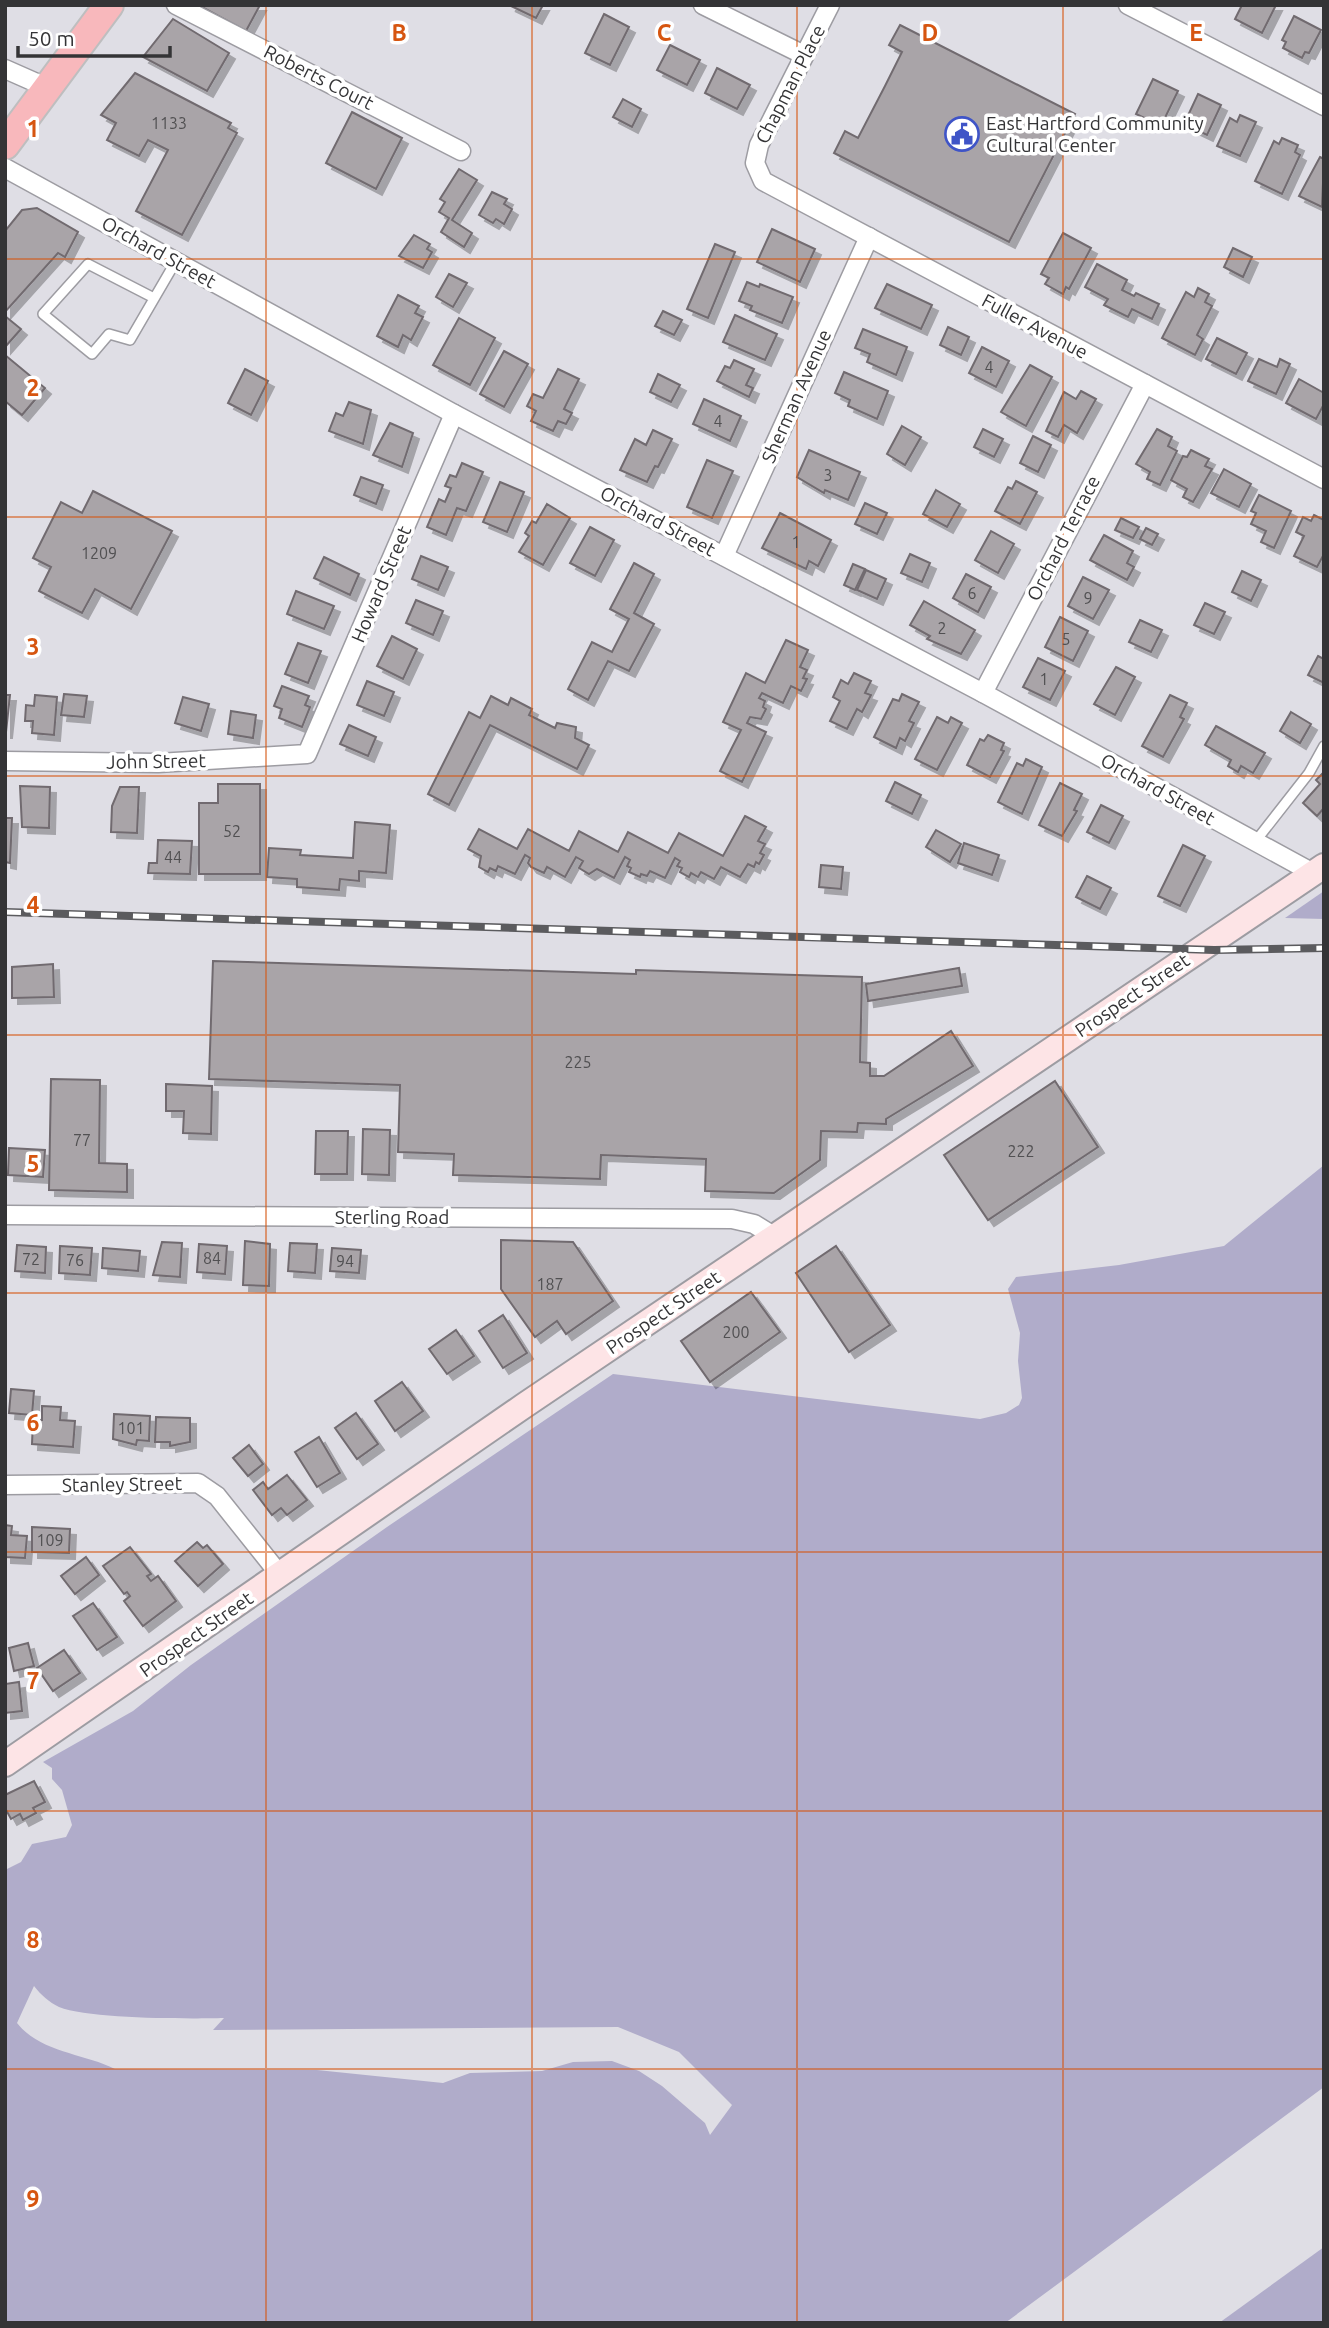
<svg xmlns="http://www.w3.org/2000/svg" width="1329" height="2328" viewBox="0 0 1329 2328" font-family="Ubuntu,sans-serif">
  <style>
    .green { fill: #b0acca; fill-rule: evenodd }
    .building { fill: #a9a4a8; stroke: #716b6f; stroke-width: 2; filter: url(#shadow) }
    .lines { fill: none; stroke-linecap: round; stroke-linejoin: round }
    .service-casing { stroke: #9d9ca2; stroke-width: 12 }
    .minor-casing { stroke: #9d9ca2; stroke-width: 21 }
    .secondary-casing { stroke: #9d9ca2; stroke-width: 28 }
    .trunk-casing { stroke: #bebebf; stroke-width: 32 }
    .service { stroke: #fff; stroke-width: 9 }
    .minor { stroke: #fff; stroke-width: 18 }
    .secondary { stroke: #fde4e6; stroke-width: 24 }
    .trunk { stroke: #f8b8bc; stroke-width: 28 }
    .rail-casing { stroke: #5b5b5e; stroke-width: 8 }
    .rail { stroke: #fff; stroke-width: 5; stroke-dasharray: 16; stroke-linecap: butt }
    .grid { fill: none; stroke: #d65510; stroke-width: 2; stroke-opacity: 0.55 }
    .labels { text-anchor: middle; dominant-baseline: central; stroke-width: 7; stroke-linejoin: round; paint-order: stroke }
    .number-label { font-size: 16px; fill: #515052 }
    .street-label { font-size: 19px; fill: #343436; stroke: #fff }
    .poi-label { font-size: 19px; fill: #343436; stroke: #fff; text-anchor: start }
    .grid-label { font-size: 23px; text-anchor: middle; font-weight: bold; fill: #d65510; stroke: #fff; stroke-width: 7; stroke-linejoin: round; paint-order: stroke }
  </style>
  <defs>
    <filter id="shadow"><feDropShadow dx="6" dy="6" stdDeviation="0" flood-color="#0004"/></filter>
  </defs>
  <rect width="100%" height="100%" fill="#dfdee5"/>
  <g class="green">
    <polygon points="1324,891 1324,919 1285,918"/>
    <path d="M 1324,1165 L 1324,2087 L 1005,2323 L 5,2323 L 5,1870 L 21,1862 L 32,1844 L 66,1837 L 72,1825 L 62,1790 L 52,1779 L 52,1768 L 43,1762 L 133,1711 L 191,1665 L 387,1527 L 613,1374 L 980,1419 L 1006,1413 L 1019,1405 L 1022,1398 L 1018,1361 L 1020,1333 L 1008,1289 L 1016,1277 L 1119,1265 L 1224,1246 ZM 34,1986 C 41,1995 49,2002 59,2007 C 89,2019 190,2019 224,2018 L 213,2030 L 618,2027 L 679,2052 L 732,2105 L 710,2135 L 705,2123 L 662,2086 L 639,2071 L 612,2061 L 573,2062 L 542,2071 L 470,2073 L 443,2083 L 317,2070 L 115,2069 C 83,2053 41,2053 17,2023 Z"/>
    <polygon points="1324,2247 1324,2323 1219,2323"/>
  </g>
  <g class="building">
    <polygon points="198,5 260,5 246,31"/>
    <polygon points="509,5 543,5 536,18"/>
    <polygon points="1242,5 1276,5 1262,33 1235,19"/>
    <polygon points="604,14 629,27 610,65 585,53"/>
    <polygon points="1294,16 1321,30 1309,53 1305,52 1302,58 1283,48 1286,42 1282,40"/>
    <polygon points="173,19 229,53 207,91 143,57"/>
    <polygon points="900,25 1075,114 1009,242 834,153 845,131 858,138 885,86 902,52 889,45"/>
    <polygon points="670,45 700,60 687,85 657,70"/>
    <polygon points="717,68 750,85 737,109 705,93"/>
    <polygon points="135,73 231,123 228,128 237,133 182,235 136,211 168,150 148,140 139,156 107,140 116,123 101,115"/>
    <polygon points="1153,79 1178,91 1161,126 1136,114"/>
    <polygon points="1198,94 1221,105 1207,135 1184,124"/>
    <polygon points="623,99 641,109 632,127 613,117"/>
    <polygon points="352,112 402,138 376,189 326,163"/>
    <polygon points="1240,115 1256,122 1240,156 1217,146 1230,118 1237,122"/>
    <polygon points="1282,138 1298,145 1295,152 1300,155 1282,194 1255,181 1274,141 1279,144"/>
    <polygon points="1320,157 1324,159 1322,207 1299,196"/>
    <polygon points="459,169 477,180 452,220 472,233 464,247 441,232 449,218 439,212 445,202 440,199"/>
    <polygon points="492,192 507,199 504,204 512,209 504,224 496,219 493,223 479,215"/>
    <polygon points="37,208 78,232 65,257 58,253 5,312 5,231 22,210"/>
    <polygon points="772,229 815,249 800,282 757,262"/>
    <polygon points="1063,233 1091,248 1069,289 1066,287 1063,294 1045,284 1049,278 1041,274"/>
    <polygon points="414,235 430,244 427,249 432,252 423,268 399,256"/>
    <polygon points="715,244 735,252 708,318 687,309"/>
    <polygon points="1233,248 1252,257 1243,277 1224,267"/>
    <polygon points="1097,264 1127,280 1122,290 1134,296 1136,293 1159,304 1152,319 1132,309 1128,317 1104,305 1108,299 1085,287"/>
    <polygon points="449,274 467,283 453,307 436,297"/>
    <polygon points="747,282 759,287 760,284 793,297 782,323 750,310 752,306 739,301"/>
    <polygon points="887,284 932,305 921,329 875,308"/>
    <polygon points="1198,288 1209,294 1205,302 1212,306 1197,335 1203,339 1195,355 1162,338 1186,292 1194,297"/>
    <polygon points="398,295 419,306 415,313 423,317 411,340 403,335 398,347 377,336"/>
    <polygon points="663,311 682,320 674,335 655,326"/>
    <polygon points="735,315 777,334 765,360 723,342"/>
    <polygon points="5,316 21,329 5,347"/>
    <polygon points="459,318 495,338 470,385 433,365"/>
    <polygon points="948,327 969,337 961,355 940,345"/>
    <polygon points="863,329 907,347 896,375 867,362 870,354 855,348"/>
    <polygon points="1217,338 1247,353 1236,374 1206,359"/>
    <polygon points="982,347 1009,361 996,387 969,373"/>
    <polygon points="504,351 528,364 504,407 480,394"/>
    <polygon points="5,355 45,388 22,415 5,401"/>
    <polygon points="1259,359 1277,367 1280,359 1290,364 1276,394 1248,381"/>
    <polygon points="734,360 754,369 746,385 753,388 749,397 717,381 725,366 730,368"/>
    <polygon points="1030,365 1052,377 1026,426 1001,412"/>
    <polygon points="245,369 268,381 251,415 228,403"/>
    <polygon points="558,369 579,379 564,409 572,413 566,424 558,421 553,431 531,421 536,411 527,406 533,394 543,398"/>
    <polygon points="844,372 888,391 877,419 848,406 850,400 835,393"/>
    <polygon points="658,374 680,385 671,402 650,392"/>
    <polygon points="1299,379 1324,393 1324,404 1316,419 1286,403"/>
    <polygon points="1081,391 1096,399 1077,433 1064,425 1058,437 1046,431 1064,392 1076,399"/>
    <polygon points="704,399 741,416 730,441 693,424"/>
    <polygon points="349,402 371,410 363,444 329,431 336,413 343,416"/>
    <polygon points="390,423 413,433 402,467 373,455"/>
    <polygon points="902,426 921,437 905,465 887,454"/>
    <polygon points="983,429 1003,439 994,457 974,447"/>
    <polygon points="1157,429 1172,437 1168,446 1177,451 1160,485 1147,479 1150,472 1136,464"/>
    <polygon points="653,430 672,439 658,467 655,466 647,482 620,470 635,439 646,445"/>
    <polygon points="1033,436 1051,445 1038,472 1020,463"/>
    <polygon points="809,450 860,472 848,500 825,490 824,493 797,477"/>
    <polygon points="1191,450 1209,459 1205,466 1212,469 1193,502 1183,497 1187,489 1171,480 1183,456 1187,457"/>
    <polygon points="707,460 733,471 712,518 687,507"/>
    <polygon points="462,463 483,472 466,511 457,508 446,535 427,527 439,499 445,502 451,488 445,486 450,475 456,477"/>
    <polygon points="1224,469 1251,484 1239,507 1211,493"/>
    <polygon points="361,477 383,485 376,504 354,495"/>
    <polygon points="1016,481 1037,492 1020,524 995,511 1008,487 1012,489"/>
    <polygon points="500,482 524,492 507,532 483,522"/>
    <polygon points="936,490 960,504 947,527 923,514"/>
    <polygon points="93,491 172,531 131,609 95,589 82,613 39,591 51,567 33,558 61,502 82,513"/>
    <polygon points="1259,495 1291,511 1274,548 1261,542 1266,531 1251,524 1256,513 1251,511"/>
    <polygon points="865,503 887,513 877,534 855,524"/>
    <polygon points="547,504 570,518 543,565 519,552 529,536 525,533 532,521 536,523"/>
    <polygon points="780,513 831,540 818,566 809,561 806,569 762,548"/>
    <polygon points="1314,515 1324,520 1324,554 1317,567 1294,556 1304,536 1296,532 1303,517 1311,521"/>
    <polygon points="1121,518 1139,527 1133,538 1115,530"/>
    <polygon points="590,527 614,540 595,576 570,563"/>
    <polygon points="1146,528 1158,534 1152,545 1140,539"/>
    <polygon points="991,531 1014,544 998,573 975,560"/>
    <polygon points="1104,535 1133,551 1127,563 1134,567 1127,580 1090,560"/>
    <polygon points="910,554 930,563 922,582 901,573"/>
    <polygon points="421,556 448,567 438,590 412,579"/>
    <polygon points="324,557 359,574 350,595 314,578"/>
    <polygon points="634,563 654,574 634,613 654,624 629,671 608,661 588,700 568,689 592,642 612,652 629,619 610,609"/>
    <polygon points="853,564 865,569 855,590 844,585"/>
    <polygon points="866,570 886,579 877,599 857,590"/>
    <polygon points="1242,571 1261,580 1251,601 1232,592"/>
    <polygon points="966,574 991,587 978,612 953,598"/>
    <polygon points="1083,577 1109,590 1093,619 1068,606"/>
    <polygon points="296,591 334,606 324,629 287,614"/>
    <polygon points="416,600 443,611 433,635 406,623"/>
    <polygon points="924,601 975,630 961,654 927,639 930,636 910,625"/>
    <polygon points="1205,603 1225,612 1214,634 1194,625"/>
    <polygon points="1060,617 1088,631 1073,661 1045,647"/>
    <polygon points="1140,620 1162,630 1151,652 1129,642"/>
    <polygon points="392,636 417,649 403,679 377,666"/>
    <polygon points="786,640 808,650 800,667 807,670 803,678 807,679 801,691 791,686 783,703 762,693 759,698 765,701 763,707 766,709 761,719 750,717 747,723 766,732 742,782 720,771 741,730 723,722 746,673 765,683"/>
    <polygon points="298,643 321,651 308,683 285,674"/>
    <polygon points="1318,656 1324,659 1324,683 1308,675"/>
    <polygon points="1038,658 1065,671 1050,700 1023,687"/>
    <polygon points="1116,667 1135,677 1115,715 1094,704"/>
    <polygon points="854,673 871,681 865,693 871,695 862,712 857,709 847,729 830,721 840,701 833,697 841,680 848,684"/>
    <polygon points="367,681 394,692 384,716 357,705"/>
    <polygon points="282,686 309,696 305,705 310,707 302,727 279,718 282,709 274,706"/>
    <polygon points="64,694 87,696 84,717 61,715"/>
    <polygon points="902,694 919,702 909,721 914,723 905,741 900,738 896,748 874,737 893,699 899,701"/>
    <polygon points="5,695 10,695 6,732 5,732"/>
    <polygon points="35,695 57,697 54,735 32,733 33,721 25,721 26,705 34,706"/>
    <polygon points="1170,695 1187,703 1180,717 1184,719 1163,757 1142,746"/>
    <polygon points="491,696 508,705 511,698 532,709 529,715 555,728 557,723 576,727 575,738 589,745 577,769 490,725 449,805 428,794 469,712 480,718"/>
    <polygon points="183,697 209,704 201,731 175,723"/>
    <polygon points="231,711 256,715 253,738 228,734"/>
    <polygon points="1291,712 1311,724 1300,743 1280,731"/>
    <polygon points="937,717 948,723 951,717 962,723 937,770 915,759"/>
    <polygon points="349,725 376,737 368,756 340,744"/>
    <polygon points="1216,726 1265,753 1253,773 1241,766 1238,772 1228,766 1231,760 1205,745"/>
    <polygon points="988,735 1004,743 1001,750 1004,751 990,777 967,765 980,739 984,741"/>
    <polygon points="1026,759 1042,767 1022,814 998,802 1017,763 1023,766"/>
    <polygon points="1324,772 1324,808 1317,816 1303,803 1320,784 1316,780"/>
    <polygon points="895,782 921,795 912,814 886,801"/>
    <polygon points="1060,783 1082,794 1074,810 1077,811 1062,836 1039,825"/>
    <polygon points="218,784 260,784 260,874 199,874 199,803 218,803"/>
    <polygon points="20,786 50,787 49,828 22,827"/>
    <polygon points="120,787 139,787 137,833 111,832 112,806"/>
    <polygon points="1101,805 1123,816 1109,843 1087,832"/>
    <polygon points="745,816 766,827 758,841 765,844 760,853 764,855 759,864 756,862 754,867 748,864 740,877 721,867 714,879 701,872 698,877 691,873 689,877 680,872 682,868 677,866 680,861 675,858 665,878 650,871 647,876 641,874 640,877 629,872 631,868 627,866 630,860 625,857 614,878 597,869 589,874 579,868 583,861 576,857 565,877 547,867 544,873 531,867 528,863 530,858 525,855 515,874 498,866 496,871 490,868 488,872 479,867 481,856 468,849 479,829 517,849 528,829 569,851 579,831 618,852 628,832 668,853 679,833 723,856"/>
    <polygon points="5,818 12,818 10,863 5,862"/>
    <polygon points="355,822 390,825 386,873 359,871 359,881 340,879 339,890 297,887 297,879 267,877 269,848 301,850 300,855 353,858"/>
    <polygon points="936,830 961,844 950,862 926,847"/>
    <polygon points="158,840 192,841 190,874 148,873 149,863 157,863"/>
    <polygon points="964,843 999,855 992,875 958,863"/>
    <polygon points="1183,845 1205,856 1180,906 1158,896"/>
    <polygon points="821,865 843,867 841,889 819,887"/>
    <polygon points="1087,876 1111,888 1100,909 1076,897"/>
    <polygon points="213,961 636,974 636,970 862,977 860,1062 870,1063 870,1076 884,1076 951,1031 973,1066 886,1119 886,1124 858,1123 857,1132 821,1131 820,1160 774,1193 705,1191 706,1159 601,1155 600,1179 453,1175 454,1154 398,1152 400,1085 209,1079"/>
    <polygon points="53,964 54,997 12,998 12,967"/>
    <polygon points="959,968 962,986 868,1001 866,984"/>
    <polygon points="51,1079 100,1080 99,1163 127,1164 127,1192 49,1190"/>
    <polygon points="1055,1081 1098,1147 988,1220 944,1155"/>
    <polygon points="166,1084 212,1086 211,1134 183,1133 184,1111 166,1111"/>
    <polygon points="363,1129 390,1130 389,1175 362,1174"/>
    <polygon points="316,1131 348,1131 347,1174 315,1174"/>
    <polygon points="9,1148 45,1150 43,1177 8,1175"/>
    <polygon points="501,1240 573,1242 613,1301 566,1334 557,1321 535,1337 501,1289"/>
    <polygon points="245,1241 270,1244 269,1286 243,1285"/>
    <polygon points="162,1242 182,1243 180,1277 153,1275"/>
    <polygon points="290,1243 317,1244 315,1273 288,1271"/>
    <polygon points="199,1244 227,1246 225,1274 197,1272"/>
    <polygon points="17,1245 46,1247 45,1273 15,1271"/>
    <polygon points="60,1246 92,1248 90,1275 59,1273"/>
    <polygon points="836,1246 890,1325 849,1352 796,1273"/>
    <polygon points="103,1248 140,1251 138,1271 102,1268"/>
    <polygon points="332,1248 361,1250 359,1273 330,1271"/>
    <polygon points="751,1292 780,1332 710,1382 681,1341"/>
    <polygon points="503,1315 527,1353 503,1368 479,1331"/>
    <polygon points="456,1330 474,1356 447,1374 429,1349"/>
    <polygon points="402,1382 423,1411 395,1431 375,1401"/>
    <polygon points="11,1389 34,1391 32,1415 9,1413"/>
    <polygon points="42,1406 61,1407 60,1420 75,1421 73,1447 32,1444 33,1420 42,1420"/>
    <polygon points="356,1413 378,1444 357,1459 335,1428"/>
    <polygon points="114,1414 150,1416 149,1441 137,1440 136,1445 113,1439"/>
    <polygon points="156,1417 190,1418 190,1442 170,1446 170,1442 155,1442"/>
    <polygon points="319,1437 340,1473 317,1487 295,1452"/>
    <polygon points="249,1445 263,1464 248,1476 233,1458"/>
    <polygon points="287,1475 307,1500 287,1515 281,1508 272,1515 253,1490 263,1482 268,1489"/>
    <polygon points="5,1525 12,1526 11,1535 27,1536 25,1558 5,1557"/>
    <polygon points="32,1527 70,1529 69,1553 32,1552"/>
    <polygon points="197,1542 203,1548 207,1545 223,1564 198,1586 175,1561"/>
    <polygon points="130,1547 151,1574 147,1576 151,1581 158,1576 176,1601 143,1626 124,1601 130,1596 127,1592 124,1594 103,1566"/>
    <polygon points="86,1557 99,1575 75,1594 61,1576"/>
    <polygon points="93,1603 117,1637 97,1650 73,1616"/>
    <polygon points="28,1643 34,1666 14,1671 9,1648"/>
    <polygon points="64,1650 80,1673 53,1691 37,1668"/>
    <polygon points="19,1682 22,1711 5,1713 5,1684"/>
    <polygon points="34,1781 45,1802 33,1808 36,1813 23,1820 20,1814 11,1819 5,1808 5,1795"/>
  </g>
  <g class="lines">
    <g class="service-casing">
      <g id="service">
        <polyline points="154,298 88,264 43,314 92,354 109,334 130,340 176,261"/>
        <polyline points="1255,842 1309,773 1324,746"/>
      </g>
    </g>
    <g class="minor-casing">
      <g id="minor">
        <polyline points="176,5 461,151"/>
        <polyline points="703,5 804,55"/>
        <polyline points="830,5 759,145 755,163 763,181 1324,479"/>
        <polyline points="1128,5 1324,106"/>
        <polyline points="5,69 48,88"/>
        <polyline points="5,168 454,414 983,693 1313,873"/>
        <polyline points="724,556 869,237"/>
        <polyline points="983,693 1145,384"/>
        <polyline points="5,761 158,763 307,754 454,414"/>
        <polyline points="5,1215 732,1219 754,1224 775,1237"/>
        <polyline points="5,1485 198,1483 217,1496 280,1575"/>
      </g>
    </g>
    <g class="secondary-casing">
      <polyline id="secondary" points="5,1764 525,1405 1324,866"/>
    </g>
    <g class="trunk-casing">
      <polyline id="trunk" points="5,145 109,5"/>
    </g>
    <use href="#service" class="service"/>
    <use href="#minor" class="minor"/>
    <use href="#secondary" class="secondary"/>
    <use href="#trunk" class="trunk"/>
    <g class="rail-casing">
      <polyline id="rail" points="5,912 1214,950 1324,948"/>
    </g>
    <use href="#rail" class="rail"/>
  </g>
  <path class="grid" d="M 266,5 L 266,2323M 532,5 L 532,2323M 797,5 L 797,2323M 1063,5 L 1063,2323M 5,259 L 1324,259M 5,517 L 1324,517M 5,776 L 1324,776M 5,1035 L 1324,1035M 5,1293 L 1324,1293M 5,1552 L 1324,1552M 5,1811 L 1324,1811M 5,2069 L 1324,2069"/>
  <defs>
    <g id="civic-ring" transform="scale(1.75)"><circle r="9.5" fill="#fff" stroke="#3f54c7" stroke-width="1.5"/><path d="M-.6-6.5H3V-4.5H.6V-3L4-1V1h2V6H-6V1h2V-1L-.6-3ZM-1.2 2.5V6h2.4V2.5Z" fill="#3f54c7"/></g>
  </defs>
  <g fill-rule="evenodd">
    <use href="#civic-ring" x="962" y="134"/>
  </g>
  <g class="labels">
    <g class="number-label">
      <text x="169" y="123">1133</text>
      <text x="989" y="367">4</text>
      <text x="718" y="421">4</text>
      <text x="828" y="475">3</text>
      <text x="796" y="542">1</text>
      <text x="99" y="553">1209</text>
      <text x="972" y="593">6</text>
      <text x="1088" y="598">9</text>
      <text x="942" y="628">2</text>
      <text x="1066" y="639">5</text>
      <text x="1044" y="679">1</text>
      <text x="232" y="831">52</text>
      <text x="173" y="857">44</text>
      <text x="578" y="1062">225</text>
      <text x="82" y="1140">77</text>
      <text x="1021" y="1151">222</text>
      <text x="212" y="1258">84</text>
      <text x="31" y="1259">72</text>
      <text x="75" y="1260">76</text>
      <text x="345" y="1261">94</text>
      <text x="550" y="1284">187</text>
      <text x="736" y="1332">200</text>
      <text x="131" y="1428">101</text>
      <text x="50" y="1540">109</text>
    </g>
    <g class="street-label">
      <text transform="translate(319 77) rotate(27)">Roberts Court</text>
      <text transform="translate(790 84) rotate(-63)">Chapman Place</text>
      <text transform="translate(159 252) rotate(29)">Orchard Street</text>
      <text transform="translate(1035 326) rotate(28)">Fuller Avenue</text>
      <text transform="translate(796 396) rotate(-66)">Sherman Avenue</text>
      <text transform="translate(658 521) rotate(28)">Orchard Street</text>
      <text transform="translate(1063 538) rotate(-63)">Orchard Terrace</text>
      <text transform="translate(381 584) rotate(-67)">Howard Street</text>
      <text transform="translate(156 761) rotate(-1)">John Street</text>
      <text transform="translate(1158 789) rotate(29)">Orchard Street</text>
      <text transform="translate(1132 995) rotate(-34)">Prospect Street</text>
      <text x="392" y="1217">Sterling Road</text>
      <text transform="translate(663 1312) rotate(-34)">Prospect Street</text>
      <text transform="translate(122 1484) rotate(-1)">Stanley Street</text>
      <text transform="translate(196 1634) rotate(-35)">Prospect Street</text>
    </g>
    <g class="poi-label">
      <text x="986" y="123">East Hartford Community<tspan x="986" dy="22">Cultural Center</tspan></text>
    </g>
  </g>
  <g class="grid-label">
    <text x="399" y="41">B</text>
    <text x="664" y="41">C</text>
    <text x="930" y="41">D</text>
    <text x="1196" y="41">E</text>
    <text x="33" y="137">1</text>
    <text x="33" y="396">2</text>
    <text x="33" y="655">3</text>
    <text x="33" y="913">4</text>
    <text x="33" y="1172">5</text>
    <text x="33" y="1431">6</text>
    <text x="33" y="1689">7</text>
    <text x="33" y="1948">8</text>
    <text x="33" y="2207">9</text>
  </g>
  <rect width="1329" height="2328" fill="none" stroke="#343436" stroke-width="14"/>
  <path d="M18 46v10h152v-10" fill="none" stroke="#343436" stroke-width="3.5"/>
  <text x="28" y="46" font-size="21" fill="#343436" stroke="#ffffff" stroke-width="5" paint-order="stroke">50 m</text>
</svg>
